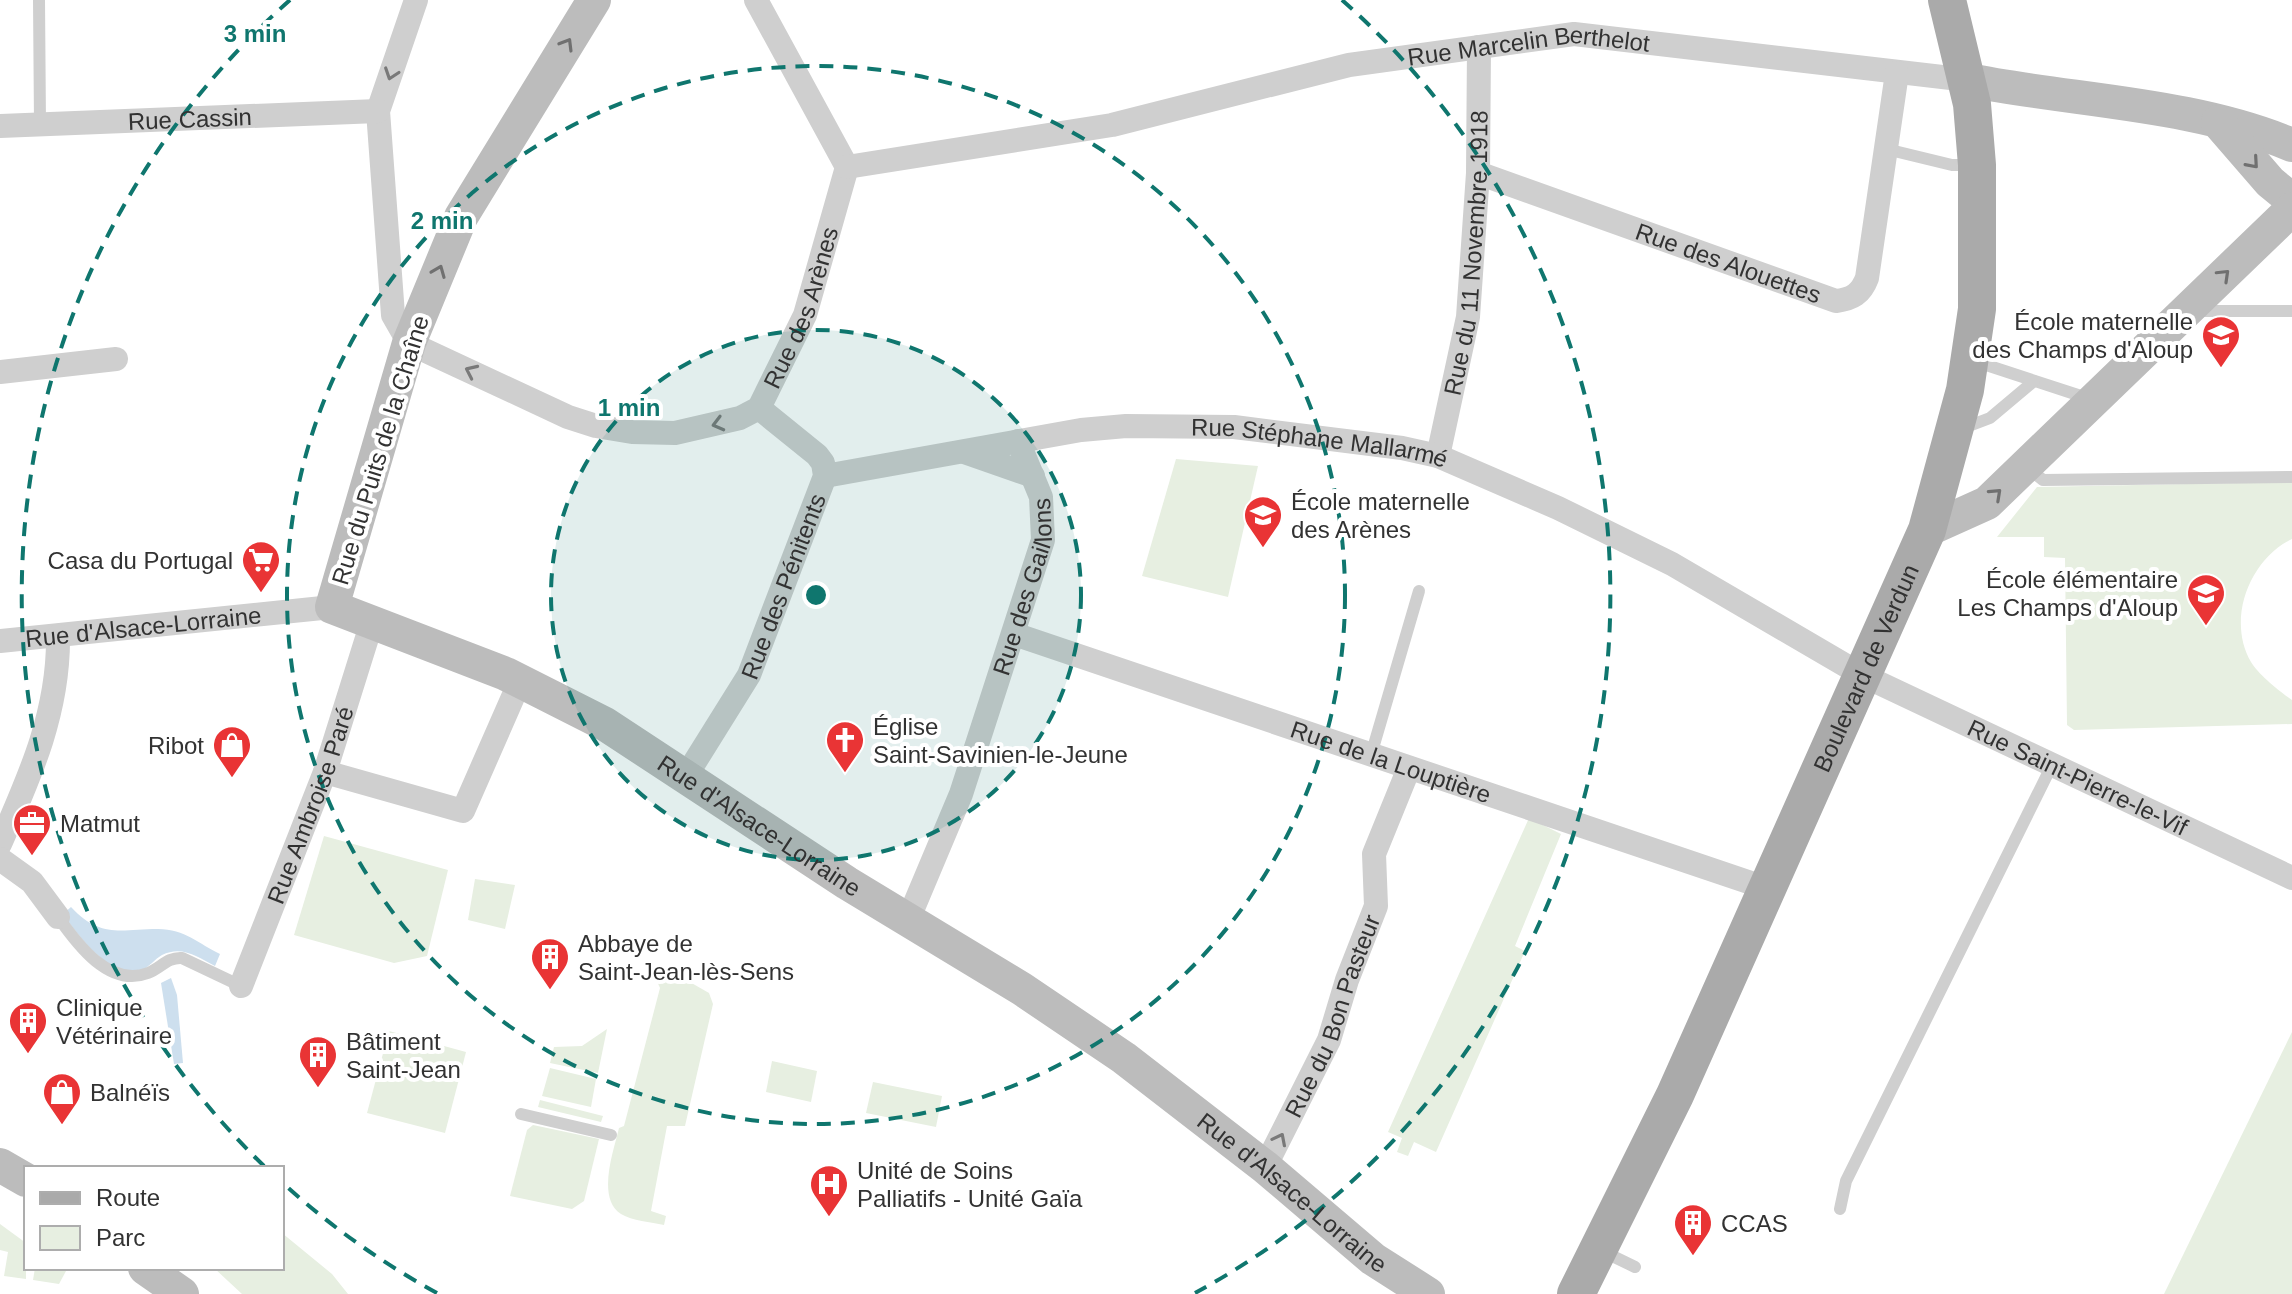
<svg xmlns="http://www.w3.org/2000/svg" width="2292" height="1294" viewBox="0 0 2292 1294" font-family="Helvetica,sans-serif">
  <style>
    .green { fill: #e7efe1 }
    .water { fill: #cddfee }
    .lines { fill: none; stroke-linecap: round; stroke-linejoin: round }
    .lane { stroke: #cfcfcf; stroke-width: 12 }
    .street { stroke: #cfcfcf; stroke-width: 24 }
    .secondary { stroke: #bcbcbc; stroke-width: 34 }
    .primary { stroke: #aaa; stroke-width: 38 }
    .oneway { stroke: #707070 }
    .oneway2 { stroke: #797979 }
    .ring { fill: none; stroke: #0f766e; stroke-width: 4; stroke-dasharray: 14 10 }
    .labels { text-anchor: middle; dominant-baseline: central; stroke-width: 8; stroke-linejoin: round; paint-order: stroke }
    .street-label { font-size: 24px; fill: #323232; stroke: #fff }
    .poi-label { font-size: 24px; fill: #323232; stroke: #fff; text-anchor: start }
    .centre { fill: #0f766e; stroke: #fff; stroke-width: 4 }
    .ring-label { font-size: 24px; text-anchor: middle; font-weight: bold; fill: #0f766e; stroke: #fff; stroke-width: 8; stroke-linejoin: round; paint-order: stroke }
  </style>
  <rect width="100%" height="100%" fill="#fff"/>
  <g class="green">
    <polygon points="1176,459 1258,466 1228,597 1142,576"/>
    <path d="M 2292,482 L 2292,539 C 2250,559 2226,619 2251,662 C 2258,674 2280,692 2292,700 L 2292,724 L 2074,730 L 2067,725 L 2065,558 L 2044,557 L 2044,537 L 1997,537 L 2037,487 Z"/>
    <polygon points="1529,818 1561,834 1515,946 1525,951 1436,1152 1414,1142 1408,1156 1397,1152 1402,1138 1388,1132"/>
    <polygon points="324,836 448,870 427,956 394,963 294,935"/>
    <polygon points="475,879 515,885 505,929 468,920"/>
    <path d="M 667,969 L 709,993 L 713,1004 L 685,1126 L 667,1126 L 651,1211 L 666,1216 L 664,1225 C 651,1222 632,1221 621,1214 C 596,1198 614,1150 619,1128 L 624,1126 L 660,988 L 656,979 Z"/>
    <polygon points="607,1029 598,1073 550,1063 554,1047 582,1046"/>
    <polygon points="389,1031 466,1052 445,1133 367,1113"/>
    <polygon points="2292,1032 2292,1294 2164,1294"/>
    <polygon points="772,1061 817,1071 811,1102 766,1092"/>
    <polygon points="550,1068 596,1079 591,1107 542,1096"/>
    <polygon points="873,1082 942,1096 936,1127 866,1113"/>
    <polygon points="540,1100 603,1116 601,1122 538,1107"/>
    <polygon points="533,1125 599,1139 584,1201 572,1209 510,1196 527,1130"/>
    <polygon points="0,1224 26,1243 26,1279 4,1276 8,1252 0,1250"/>
    <polygon points="282,1233 332,1274 348,1294 242,1294 214,1268 282,1268"/>
    <polygon points="35,1268 66,1271 59,1284 33,1280"/>
  </g>
  <g class="water">
    <path d="M 71,907 C 101,939 120,929 158,929 C 185,929 199,944 220,954 L 215,966 C 198,957 182,945 162,955 C 155,959 149,967 142,970 C 112,982 77,934 63,914 Z"/>
    <polygon points="171,978 177,995 183,1063 174,1064 161,983"/>
  </g>
  <g class="lines">
    <g class="lane">
      <polyline points="39,0 40,124"/>
      <polyline points="1886,149 1952,165 1973,165"/>
      <polyline points="2198,311 2292,311"/>
      <polyline points="1974,361 2081,396 2087,403"/>
      <polyline points="1961,429 1990,418 2034,381"/>
      <polyline points="2028,468 2043,480 2292,477"/>
      <polyline points="1371,755 1419,591"/>
      <path d="M 58,917 C 77,944 109,988 148,973 C 161,968 167,957 182,958 L 241,986"/>
      <polyline points="521,1114 611,1135"/>
      <polyline points="1840,1209 1846,1181 2053,763"/>
      <polyline points="1602,1251 1635,1267"/>
    </g>
    <g class="street">
      <path id="s1" d="M 416,0 L 378,111 L 393,315 L 409,343 L 568,417 L 596,426 L 632,432 L 675,433 L 740,418 L 759,408 L 805,315 L 847,167 L 756,0"/>
      <path id="s2" d="M 0,126 L 378,111"/>
      <path id="s3" d="M 847,167 L 1112,125 L 1349,65 L 1574,34 L 1968,80"/>
      <path id="s4" d="M 1478,173 L 1836,301 C 1852,299 1861,294 1867,278 L 1897,73"/>
      <polyline points="0,372 116,359"/>
      <polyline points="964,452 1033,476"/>
      <path id="s5" d="M 1438,456 L 1468,317 L 1478,173 L 1479,47"/>
      <path id="s6" d="M 825,476 L 1081,430 L 1126,426 L 1234,427 L 1402,448 L 1438,456 L 1558,508 L 1672,564 L 1862,675 L 2292,878"/>
      <path id="s7" d="M 1014,634 L 1769,889"/>
      <path id="s8" d="M 0,641 L 332,607"/>
      <polyline points="325,772 463,811 520,681"/>
      <path id="s9" d="M 686,776 L 749,675 L 825,476 L 823,463 L 817,455 L 759,408"/>
      <path d="M 0,844 C 30,776 59,712 58,636"/>
      <polyline points="0,859 32,882 58,917"/>
      <path id="s10" d="M 908,920 L 961,794 L 1043,540 L 1041,497 L 1018,441"/>
      <path id="s11" d="M 241,986 L 325,772 L 372,622"/>
      <path id="s12" d="M 1265,1167 L 1329,1040 L 1347,980 L 1376,906 L 1374,854 L 1409,768"/>
    </g>
    <g class="secondary">
      <path id="s13" d="M 594,0 L 461,217 L 409,343 L 332,607 L 506,674 L 605,724 L 847,883 L 1022,989 L 1124,1058 L 1265,1167 L 1373,1259 L 1428,1294"/>
      <path d="M 1968,80 C 2073,101 2193,103 2292,145"/>
      <polyline points="2218,122 2270,182 2292,200"/>
      <polyline points="1927,530 1987,503 2292,209"/>
      <polyline points="0,1165 26,1180"/>
      <polyline points="145,1268 182,1294"/>
    </g>
    <path class="primary" id="s14" d="M 1576,1294 L 1675,1095 L 1927,530 L 1965,390 L 1977,309 L 1977,165 L 1972,104 L 1947,0"/>
  </g>
  <defs><path id="oneway-chevron" d="M-2-3.5L2.5 0L-2 3.5" fill="none" stroke-width="1.6" stroke-linecap="round" stroke-linejoin="round" transform="scale(2)"/></defs>
  <g class="oneway">
    <use href="#oneway-chevron" transform="translate(567 44) rotate(-59)"/>
    <use href="#oneway-chevron" transform="translate(2253 163) rotate(49)"/>
    <use href="#oneway-chevron" transform="translate(439 271) rotate(-68)"/>
    <use href="#oneway-chevron" transform="translate(2224 275) rotate(-44)"/>
    <use href="#oneway-chevron" transform="translate(1996 494) rotate(-43)"/>
  </g>
  <g class="oneway2">
    <use href="#oneway-chevron" transform="translate(391 74) rotate(109)"/>
    <use href="#oneway-chevron" transform="translate(471 371) rotate(-155)"/>
    <use href="#oneway-chevron" transform="translate(718 424) rotate(165)"/>
    <use href="#oneway-chevron" transform="translate(1280 1139) rotate(-63)"/>
  </g>
  <circle cx="816" cy="595" r="265" fill="#0f766e" fill-opacity=".12"/>
  <g class="ring">
    <circle cx="816" cy="595" r="265"/>
    <circle cx="816" cy="595" r="529"/>
    <path d="M437 1293A794 794 0 0 1 285 1185M264 1166A794 794 0 0 1 290 0M1342 0A794 794 0 0 1 1195 1293"/>
  </g>
  <defs>
    <g id="school-pin" transform="scale(2)"><path d="M0 17L-7.5 6A9.5 9.5 0 1 1 7.5 6Z" fill="#e93435" stroke="#fff"/><path d="M0-5L7-2L0 1L-7-2ZM-4 1L0 2.5L4 1V4Q0 6-4 4Z" fill="#fff"/></g>
    <g id="supermarket-pin" transform="scale(2)"><path d="M0 17L-7.5 6A9.5 9.5 0 1 1 7.5 6Z" fill="#e93435" stroke="#fff"/><path d="M-6-5.5h2.5l.6 2H6L4.5 2H-2.5L-4.4-4H-6ZM-1.5 3.2a1.3 1.3 0 1 0 .1 0ZM3 3.2a1.3 1.3 0 1 0 .1 0Z" fill="#fff"/></g>
    <g id="church-pin" transform="scale(2)"><path d="M0 17L-7.5 6A9.5 9.5 0 1 1 7.5 6Z" fill="#e93435" stroke="#fff"/><path d="M-1.2-6h2.4v3.5h3.3v2.4h-3.3V6h-2.4V-.1h-3.3v-2.4h3.3Z" fill="#fff"/></g>
    <g id="shop-pin" transform="scale(2)"><path d="M0 17L-7.5 6A9.5 9.5 0 1 1 7.5 6Z" fill="#e93435" stroke="#fff"/><path d="M-5-2.5h2.3a2.7 3.5 0 0 1 5.4 0H5L5.5 6h-11ZM-1.5-2.5h3a1.5 2.3 0 0 0-3 0Z" fill="#fff"/></g>
    <g id="office-pin" transform="scale(2)"><path d="M0 17L-7.5 6A9.5 9.5 0 1 1 7.5 6Z" fill="#e93435" stroke="#fff"/><path d="M-6-3h4V-5.5h4V-3h4V5H-6ZM-1-4.5V-3h2v-1.5ZM-6 0V1H6V0Z" fill="#fff"/></g>
    <g id="building-pin" transform="scale(2)"><path d="M0 17L-7.5 6A9.5 9.5 0 1 1 7.5 6Z" fill="#e93435" stroke="#fff"/><path d="M-4-6H4V6H1V3H-1V6H-4ZM-2.5-4.3h1.7v1.8h-1.7ZM.8-4.3h1.7v1.8H.8ZM-2.5-1h1.7V.8h-1.7ZM.8-1h1.7V.8H.8Z" fill="#fff"/></g>
    <g id="hospital-pin" transform="scale(2)"><path d="M0 17L-7.5 6A9.5 9.5 0 1 1 7.5 6Z" fill="#e93435" stroke="#fff"/><path d="M-5-5h3v3.5h4V-5h3V5h-3V1.5h-4V5h-3Z" fill="#fff"/></g>
  </defs>
  <g fill-rule="evenodd">
    <use href="#school-pin" x="2221" y="335"/>
    <use href="#school-pin" x="1263" y="515"/>
    <use href="#supermarket-pin" x="261" y="560"/>
    <use href="#school-pin" x="2206" y="593"/>
    <use href="#church-pin" x="845" y="740"/>
    <use href="#shop-pin" x="232" y="745"/>
    <use href="#office-pin" x="32" y="823"/>
    <use href="#building-pin" x="550" y="957"/>
    <use href="#building-pin" x="28" y="1021"/>
    <use href="#building-pin" x="318" y="1055"/>
    <use href="#shop-pin" x="62" y="1092"/>
    <use href="#hospital-pin" x="829" y="1184"/>
    <use href="#building-pin" x="1693" y="1223"/>
  </g>
  <g class="labels">
    <g class="street-label">
      <text stroke="none"><textPath href="#s3" startOffset="694">Rue Marcelin Berthelot</textPath></text>
      <text stroke="none"><textPath href="#s2" startOffset="190">Rue Cassin</textPath></text>
      <text stroke="none"><textPath href="#s5" startOffset="206">Rue du 11 Novembre 1918</textPath></text>
      <text stroke="none"><textPath href="#s4" startOffset="266">Rue des Alouettes</textPath></text>
      <text stroke="none"><textPath href="#s1" startOffset="836">Rue des Arènes</textPath></text>
      <text stroke="none"><textPath href="#s6" startOffset="500">Rue Stéphane Mallarmé</textPath></text>
      <text transform="translate(380 450) rotate(-73)">Rue du Puits de la Chaîne</text>
      <text stroke="none"><textPath href="#s9" startOffset="214">Rue des Pénitents</textPath></text>
      <text stroke="none"><textPath href="#s10" startOffset="354">Rue des Gaillons</textPath></text>
      <text stroke="none"><textPath href="#s8" startOffset="144">Rue d'Alsace-Lorraine</textPath></text>
      <text stroke="none"><textPath href="#s14" startOffset="690">Boulevard de Verdun</textPath></text>
      <text stroke="none"><textPath href="#s7" startOffset="398">Rue de la Louptière</textPath></text>
      <text stroke="none"><textPath href="#s6" startOffset="1336">Rue Saint-Pierre-le-Vif</textPath></text>
      <text stroke="none"><textPath href="#s11" startOffset="194">Rue Ambroise Paré</textPath></text>
      <text stroke="none"><textPath href="#s13" startOffset="1148">Rue d'Alsace-Lorraine</textPath></text>
      <text stroke="none"><textPath href="#s12" startOffset="166">Rue du Bon Pasteur</textPath></text>
      <text stroke="none"><textPath href="#s13" startOffset="1796">Rue d'Alsace-Lorraine</textPath></text>
    </g>
    <g class="poi-label">
      <text x="2193" y="321" text-anchor="end">École maternelle<tspan x="2193" dy="28">des Champs d'Aloup</tspan></text>
      <text x="1291" y="501">École maternelle<tspan x="1291" dy="28">des Arènes</tspan></text>
      <text x="233" y="560" text-anchor="end">Casa du Portugal</text>
      <text x="2178" y="579" text-anchor="end">École élémentaire<tspan x="2178" dy="28">Les Champs d'Aloup</tspan></text>
      <text x="873" y="726">Église<tspan x="873" dy="28">Saint-Savinien-le-Jeune</tspan></text>
      <text x="204" y="745" text-anchor="end">Ribot</text>
      <text x="60" y="823">Matmut</text>
      <text x="578" y="943">Abbaye de<tspan x="578" dy="28">Saint-Jean-lès-Sens</tspan></text>
      <text x="56" y="1007">Clinique<tspan x="56" dy="28">Vétérinaire</tspan></text>
      <text x="346" y="1041">Bâtiment<tspan x="346" dy="28">Saint-Jean</tspan></text>
      <text x="90" y="1092">Balnéïs</text>
      <text x="857" y="1170">Unité de Soins<tspan x="857" dy="28">Palliatifs - Unité Gaïa</tspan></text>
      <text x="1721" y="1223">CCAS</text>
    </g>
  </g>
  <circle cx="816" cy="595" r="12" class="centre"/>
  <g class="ring-label">
    <text x="255" y="42">3 min</text>
    <text x="442" y="229">2 min</text>
    <text x="629" y="416">1 min</text>
  </g>
  <rect x="24" y="1166" width="260" height="104" fill="#ffffff" stroke="#adadad" stroke-width="2"/>
  <rect x="40" y="1192" width="40" height="12" fill="#aaaaaa" stroke="#adadad" stroke-width="2"/>
  <text x="96" y="1206" font-size="24" fill="#323232">Route</text>
  <rect x="40" y="1226" width="40" height="24" fill="#e7efe1" stroke="#adadad" stroke-width="2"/>
  <text x="96" y="1246" font-size="24" fill="#323232">Parc</text>
</svg>
